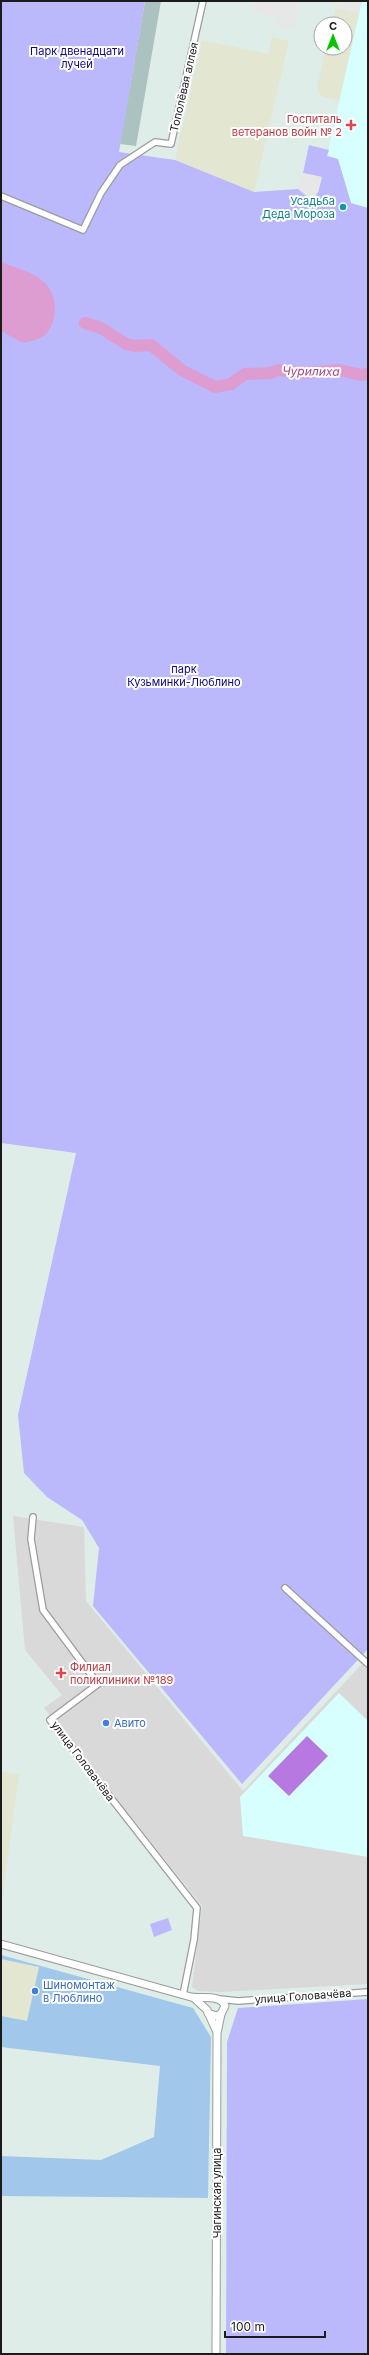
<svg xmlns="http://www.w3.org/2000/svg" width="369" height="2355" viewBox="0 0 369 2355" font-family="Inter,sans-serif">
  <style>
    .residential { fill: #d8d9d8 }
    .industrial { fill: #e3e7d1 }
    .education { fill: #d7fffe }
    .construction { fill: #abc2c1 }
    .grass { fill: #a1c7eb }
    .park { fill: #bcb8fc }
    .pitch { fill: #b778e1 }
    .parking { fill: #e7e7e7 }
    .water { fill: #de9dd0 }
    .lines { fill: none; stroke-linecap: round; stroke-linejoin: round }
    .river { stroke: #de9dd0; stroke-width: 12 }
    .minor-casing { stroke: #9c9c9c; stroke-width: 8 }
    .tertiary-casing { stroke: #9c9c9c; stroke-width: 9 }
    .minor { stroke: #fff; stroke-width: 5.5 }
    .tertiary { stroke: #fff; stroke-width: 7 }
    .health-dot { fill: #e0444e; stroke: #fff; stroke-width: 1.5 }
    .culture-dot { fill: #0f9aa8; stroke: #fff; stroke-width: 1.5 }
    .shop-dot { fill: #3f7fe0; stroke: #fff; stroke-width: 1.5 }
    .labels { text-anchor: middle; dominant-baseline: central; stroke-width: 4; stroke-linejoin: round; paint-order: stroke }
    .park-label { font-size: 11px; fill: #0d067c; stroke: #fff }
    .street-label { font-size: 11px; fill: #1b1b1b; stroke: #fff }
    .health-label { font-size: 11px; fill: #be3a42; stroke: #fff; text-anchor: end }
    .culture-label { font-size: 11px; fill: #0d838f; stroke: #fff; text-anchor: end }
    .shop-label { font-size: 11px; fill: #366cbe; stroke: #fff; text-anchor: start }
    .water-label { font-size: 12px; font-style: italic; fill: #ae447b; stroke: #fff }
  </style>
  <rect width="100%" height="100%" fill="#dfede8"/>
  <polygon class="residential" points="13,1516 84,1527 86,1601 243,1791 362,1664 368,1670 368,1984 221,1992 198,1991 192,1987 202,1906 44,1708 62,1695 25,1650"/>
  <g class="industrial">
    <polygon points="336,8 359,14 339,101 321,96 317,87 326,48 345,48 345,24 332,24"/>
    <polygon points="272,37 289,41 254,192 175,160 202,40 268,54"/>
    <polygon points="1,1772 19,1774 1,1909"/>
    <polygon points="1,1959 39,1967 27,2022 1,2016"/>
  </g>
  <g class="education">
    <polygon points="362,1 368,1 368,208 351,203 338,159 327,156"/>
    <polygon points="339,1693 368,1721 368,1857 243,1836 240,1797"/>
  </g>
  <polygon class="construction" points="145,1 161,1 136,146 120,144"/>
  <polygon class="grass" points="1,1955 193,2008 211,2037 208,2198 1,2196 1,2156 101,2160 154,2137 160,2066 1,2047 1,2016 27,2021 39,1967 1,1959"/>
  <g class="park">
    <polygon points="1,1 145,1 119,152 175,160 254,192 298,189 318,193 322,177 303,173 309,145 329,150 327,156 338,159 351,203 368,208 368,1649 242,1784 93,1606 99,1548 82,1520 47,1497 24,1473 18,1415 76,1153 1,1143"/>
    <polygon points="168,1918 172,1930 154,1937 150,1924"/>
    <polygon points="368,1999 368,2354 226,2354 227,2042 238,2008"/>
  </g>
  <polygon class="pitch" points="307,1736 328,1756 289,1796 268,1776"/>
  <g class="parking">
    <polygon points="254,1 299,1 296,30 274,27 277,17 253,12"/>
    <polygon points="338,1 362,1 359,14 336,8"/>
    <polygon points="303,173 321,177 315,200 310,199 298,189"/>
  </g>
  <path class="water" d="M 1,262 C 16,268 34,272 45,283 C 58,296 58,321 46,334 C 40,340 30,341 23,343 L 1,331 Z"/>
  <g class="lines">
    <polyline class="river" points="85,323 101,328 126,344 135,346 151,345 183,371 215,387 231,384 245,374 270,373 279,370 307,373 340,370 361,375 368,373"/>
    <g class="minor-casing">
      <g id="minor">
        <polyline points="1,196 83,230 101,193 120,165 155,142 171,144 203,1"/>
        <polyline points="33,1517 31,1539 43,1610 98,1684 50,1720 197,1908 194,1940 183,1995"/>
        <polyline points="285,1588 368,1664"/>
        <polyline points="220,1999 238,2001 368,1992"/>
      </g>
    </g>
    <g class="tertiary-casing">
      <g id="tertiary">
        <path d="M 1,1944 L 191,1997 C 202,1999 221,1994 225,2006 L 221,2014 L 216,2016 L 208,2013"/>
        <polyline points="194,1998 207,2010 216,2030"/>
        <polyline points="216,2354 217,2033 221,2014"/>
      </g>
    </g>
    <use href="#minor" class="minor"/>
    <use href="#tertiary" class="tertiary"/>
  </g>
  <g class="health-dot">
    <path d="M349 119h4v4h4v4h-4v4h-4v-4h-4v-4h4z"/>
    <path d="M59 1667h4v4h4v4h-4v4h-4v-4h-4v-4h4z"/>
  </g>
  <circle class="culture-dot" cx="343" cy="207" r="4"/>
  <g class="shop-dot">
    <circle cx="106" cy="1723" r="4"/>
    <circle cx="35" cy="1991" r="4"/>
  </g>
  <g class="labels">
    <g class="park-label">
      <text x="77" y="51">Парк двенадцати<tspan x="77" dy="13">лучей</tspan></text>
      <text x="184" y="669">парк<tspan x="184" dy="13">Кузьминки-Люблино</tspan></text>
    </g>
    <g class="street-label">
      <text transform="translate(184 87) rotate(-77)">Тополёвая аллея</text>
      <text transform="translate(83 1761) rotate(53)">улица Головачёва</text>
      <text transform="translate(303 1996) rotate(-4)">улица Головачёва</text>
      <text transform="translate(217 2193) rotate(-90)">Чагинская улица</text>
    </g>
    <g class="health-label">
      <text x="342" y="119">Госпиталь<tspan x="342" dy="13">ветеранов войн № 2</tspan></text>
      <text x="70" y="1667" text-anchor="start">Филиал<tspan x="70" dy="13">поликлиники №189</tspan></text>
    </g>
    <g class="culture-label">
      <text x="335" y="201">Усадьба<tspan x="335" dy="13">Деда Мороза</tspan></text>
    </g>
    <g class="shop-label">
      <text x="114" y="1723">Авито</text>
      <text x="43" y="1985">Шиномонтаж<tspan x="43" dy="13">в Люблино</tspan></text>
    </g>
    <g class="water-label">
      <text transform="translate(311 371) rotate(1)">Чурилиха</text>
    </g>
  </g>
  <rect width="369" height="2355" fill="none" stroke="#1b1b1b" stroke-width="4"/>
  <g transform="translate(333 36)"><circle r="19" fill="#ffffff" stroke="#a4a4a4"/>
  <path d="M0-3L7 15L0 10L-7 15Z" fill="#04c600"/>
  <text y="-6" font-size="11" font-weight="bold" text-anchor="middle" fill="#1b1b1b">С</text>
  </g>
  <path d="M225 2331v6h100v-6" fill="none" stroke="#1b1b1b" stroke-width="2"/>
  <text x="231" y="2331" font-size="12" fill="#1b1b1b" stroke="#ffffff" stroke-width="3" paint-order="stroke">100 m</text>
</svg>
